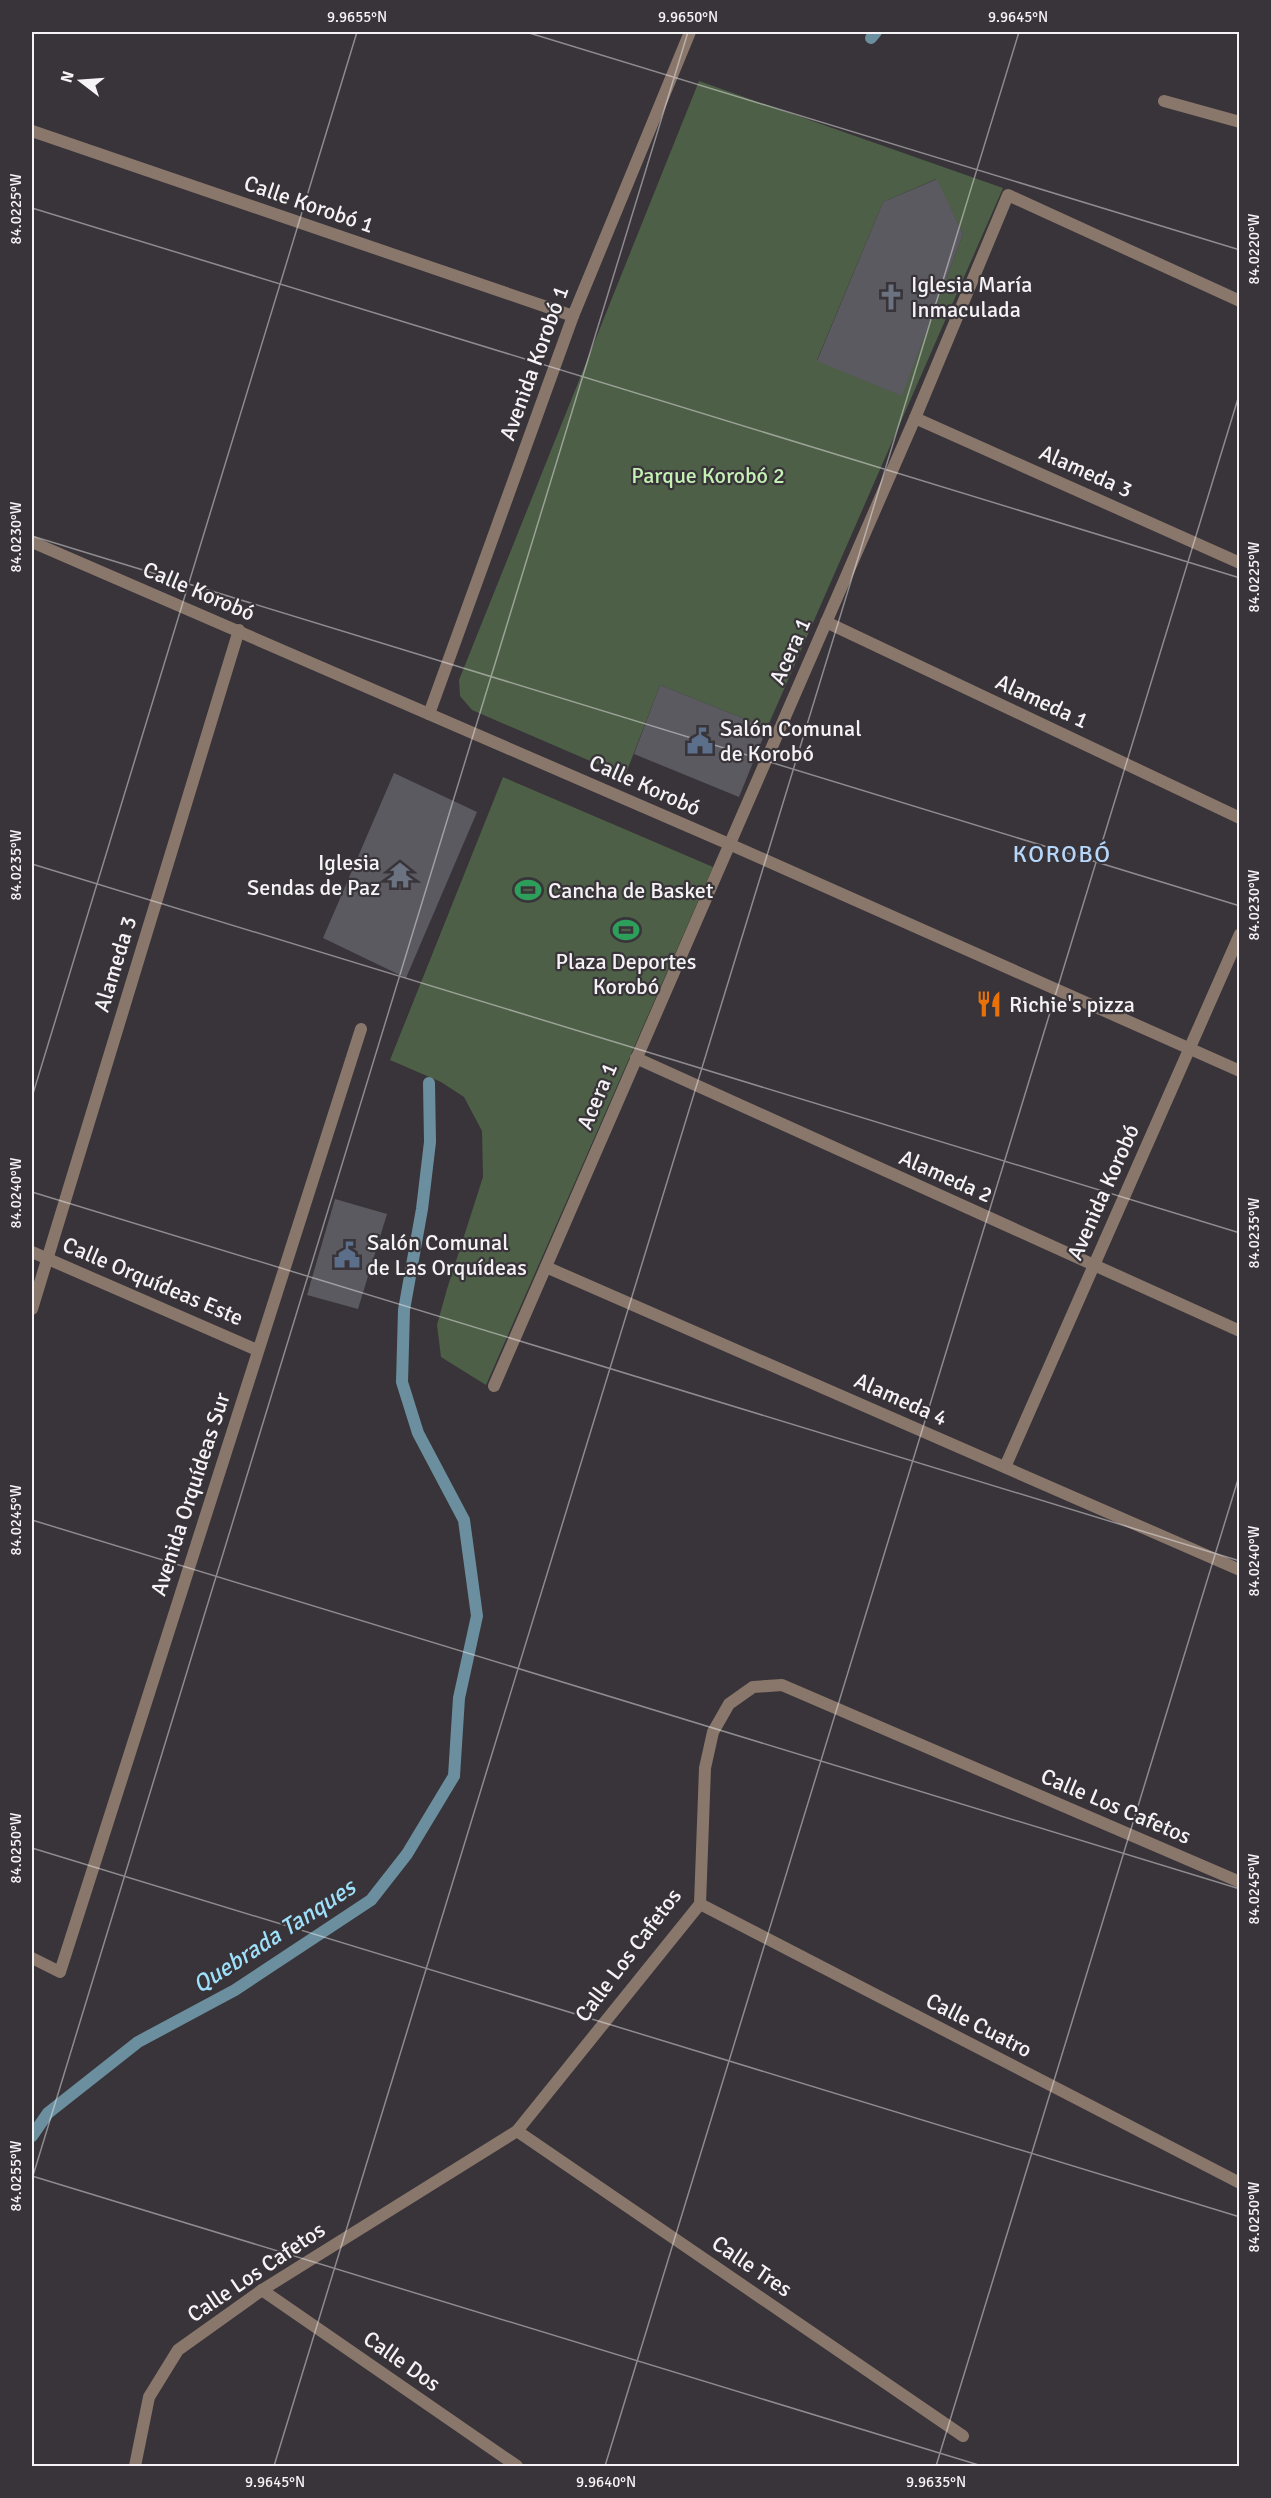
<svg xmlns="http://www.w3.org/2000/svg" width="1271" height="2498" viewBox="0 0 1271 2498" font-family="Signika,sans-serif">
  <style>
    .green { fill: #4d5f46; fill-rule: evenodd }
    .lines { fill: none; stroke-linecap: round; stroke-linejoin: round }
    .stream { stroke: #6b8f9e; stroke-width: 12 }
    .building { fill: #5b5a60 }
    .lane { stroke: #8a776c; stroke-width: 12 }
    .street { stroke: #8a776c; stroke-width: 12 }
    .ticks { fill: none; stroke: #f6f3f6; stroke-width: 1.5; stroke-opacity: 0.45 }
    .labels { text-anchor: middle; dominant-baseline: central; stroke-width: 4.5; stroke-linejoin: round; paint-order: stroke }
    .street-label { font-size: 22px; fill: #f6f3f6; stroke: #383439 }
    .poi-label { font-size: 22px; fill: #f6f3f6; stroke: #383439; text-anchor: start }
    .park-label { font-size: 22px; fill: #c5f2b4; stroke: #383439 }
    .neighbourhood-label { font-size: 24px; letter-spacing: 1.5px; fill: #b7d7fa; stroke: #383439 }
    .water-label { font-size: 24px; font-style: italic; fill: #9edffa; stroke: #383439 }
    .neatline { fill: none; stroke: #f6f3f6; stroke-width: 2 }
    .ticks-label { font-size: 15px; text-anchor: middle; fill: #f6f3f6 }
  </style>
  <rect width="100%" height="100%" fill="#383439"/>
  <g class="green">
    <path d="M 699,81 L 1003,188 L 767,728 L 660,685 L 625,776 L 472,710 L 460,696 L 459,680 ZM 936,179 L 963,234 L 902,395 L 817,360 L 883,202 Z"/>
    <polygon points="503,777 713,867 486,1385 441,1357 437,1325 447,1289 483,1177 482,1131 464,1097 441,1082 390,1060"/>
  </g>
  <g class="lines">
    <g class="stream">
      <polyline points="871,38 876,32"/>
      <polyline points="32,2136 48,2113 138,2042 235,1990 371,1900 407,1854 454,1776 459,1698 477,1616 464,1520 418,1433 402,1382 404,1310 422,1209 430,1142 429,1083"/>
    </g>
  </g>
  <g class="building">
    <polygon points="937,179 963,234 902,396 817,361 883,202"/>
    <polygon points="660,685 767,728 739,797 634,754"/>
    <polygon points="394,773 477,812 406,978 323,938"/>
    <polygon points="335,1199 387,1214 358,1309 307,1295"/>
  </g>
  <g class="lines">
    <g class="lane">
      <polyline points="915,418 1240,563"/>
      <polyline points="826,622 1240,818"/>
      <polyline points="636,1058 1240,1331"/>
      <polyline points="546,1267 1240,1570"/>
      <polyline points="32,1309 239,630"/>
      <polyline points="494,1386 915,418 1008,195 1240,301"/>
    </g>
    <g class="street">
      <polyline points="1164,101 1240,122"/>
      <polyline points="32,131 573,316"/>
      <polyline points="32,542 729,844 1240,1071"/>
      <polyline points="429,714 573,316 690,32"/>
      <polyline points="32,1252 257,1350"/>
      <polyline points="1005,1467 1240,934"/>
      <polyline points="700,1904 1240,2183"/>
      <polyline points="32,1958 60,1972 361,1029"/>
      <polyline points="517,2131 963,2436"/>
      <polyline points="262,2290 517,2466"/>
      <polyline points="135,2466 149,2397 178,2350 262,2290 517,2131 700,1904 705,1768 713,1732 729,1704 753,1687 782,1685 1240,1882"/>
    </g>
  </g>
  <path class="ticks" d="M 526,32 L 1240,250M 32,208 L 1240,578M 32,536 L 1240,906M 32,864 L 1240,1233M 32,1097 L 357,32M 32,1192 L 1240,1561M 32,1520 L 1240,1889M 32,1848 L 1240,2217M 32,2176 L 982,2466M 32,2179 L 688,32M 274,2466 L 1019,32M 605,2466 L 1240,392M 936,2466 L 1240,1473"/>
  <defs>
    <g id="church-bare" transform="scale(2.07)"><path d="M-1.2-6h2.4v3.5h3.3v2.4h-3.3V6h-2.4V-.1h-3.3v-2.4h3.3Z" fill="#6b7280" stroke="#383439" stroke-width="2.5" paint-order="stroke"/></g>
    <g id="civic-bare" transform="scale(2.07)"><path d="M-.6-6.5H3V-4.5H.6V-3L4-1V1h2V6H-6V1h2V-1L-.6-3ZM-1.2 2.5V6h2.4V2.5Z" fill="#5c6f8a" stroke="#383439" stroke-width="2.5" paint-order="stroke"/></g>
    <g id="temple-bare" transform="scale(2.07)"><path d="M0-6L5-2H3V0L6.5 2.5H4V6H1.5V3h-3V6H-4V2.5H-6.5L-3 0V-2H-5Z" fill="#6b7280" stroke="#383439" stroke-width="2.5" paint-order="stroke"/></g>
    <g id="stadium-bare" transform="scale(2.07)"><path d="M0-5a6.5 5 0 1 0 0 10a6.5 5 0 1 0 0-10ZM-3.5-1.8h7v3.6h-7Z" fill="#2e9e5b" stroke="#383439" stroke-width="2.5" paint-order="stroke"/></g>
    <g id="restaurant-bare" transform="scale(2.07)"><path d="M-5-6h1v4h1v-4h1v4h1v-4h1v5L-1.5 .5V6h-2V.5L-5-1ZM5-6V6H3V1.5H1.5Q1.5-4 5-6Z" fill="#e8710a" stroke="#383439" stroke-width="2.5" paint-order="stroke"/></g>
  </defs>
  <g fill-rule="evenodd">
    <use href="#church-bare" x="891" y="297"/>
    <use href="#civic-bare" x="700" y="741"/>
    <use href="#temple-bare" x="400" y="875"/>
    <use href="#stadium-bare" x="528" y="890"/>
    <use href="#stadium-bare" x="626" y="930"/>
    <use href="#restaurant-bare" x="989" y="1004"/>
    <use href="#civic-bare" x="347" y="1255"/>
  </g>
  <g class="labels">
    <g class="street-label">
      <text transform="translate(309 204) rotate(19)">Calle Korobó 1</text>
      <text transform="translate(534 363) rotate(-70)">Avenida Korobó 1</text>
      <text transform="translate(1086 471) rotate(24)">Alameda 3</text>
      <text transform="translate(199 591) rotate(23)">Calle Korobó</text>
      <text transform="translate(790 651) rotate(-66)">Acera 1</text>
      <text transform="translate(1042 701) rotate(25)">Alameda 1</text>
      <text transform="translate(645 785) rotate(24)">Calle Korobó</text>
      <text transform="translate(115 964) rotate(-73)">Alameda 3</text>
      <text transform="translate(597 1096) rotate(-67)">Acera 1</text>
      <text transform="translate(946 1176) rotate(24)">Alameda 2</text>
      <text transform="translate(1103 1192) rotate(-66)">Avenida Korobó</text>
      <text transform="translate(153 1281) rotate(23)">Calle Orquídeas Este</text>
      <text transform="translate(901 1399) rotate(24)">Alameda 4</text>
      <text transform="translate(190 1494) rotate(-72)">Avenida Orquídeas Sur</text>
      <text transform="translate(1116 1806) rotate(23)">Calle Los Cafetos</text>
      <text transform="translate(628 1955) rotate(-53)">Calle Los Cafetos</text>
      <text transform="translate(979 2025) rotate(27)">Calle Cuatro</text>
      <text transform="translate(752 2266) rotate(34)">Calle Tres</text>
      <text transform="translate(256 2272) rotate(-34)">Calle Los Cafetos</text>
      <text transform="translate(402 2361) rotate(35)">Calle Dos</text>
    </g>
    <g class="poi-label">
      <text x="911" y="284">Iglesia María<tspan x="911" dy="25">Inmaculada</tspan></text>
      <text x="720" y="728">Salón Comunal<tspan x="720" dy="25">de Korobó</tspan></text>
      <text x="380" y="862" text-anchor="end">Iglesia<tspan x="380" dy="25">Sendas de Paz</tspan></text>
      <text x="548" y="890">Cancha de Basket</text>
      <text x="626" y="961" text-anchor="middle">Plaza Deportes<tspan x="626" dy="25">Korobó</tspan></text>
      <text x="1009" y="1004">Richie's pizza</text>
      <text x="367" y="1242">Salón Comunal<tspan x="367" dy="25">de Las Orquídeas</tspan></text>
    </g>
    <g class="park-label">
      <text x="708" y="475">Parque Korobó 2</text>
    </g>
    <g class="neighbourhood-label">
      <text x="1062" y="854">KOROBÓ</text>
    </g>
    <g class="water-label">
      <text transform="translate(274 1936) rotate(-33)">Quebrada Tanques</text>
    </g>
  </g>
  <rect width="1271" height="2498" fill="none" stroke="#383439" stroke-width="66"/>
  <g transform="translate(81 81) rotate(287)" stroke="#383439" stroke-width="4.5" paint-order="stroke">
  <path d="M0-4.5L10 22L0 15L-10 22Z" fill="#f6f3f6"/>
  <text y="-9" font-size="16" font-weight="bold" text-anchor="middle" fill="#f6f3f6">N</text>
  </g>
  <rect x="33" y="33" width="1205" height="2432" class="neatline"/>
  <g class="ticks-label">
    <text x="357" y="22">9.9655°N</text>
    <text x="688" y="22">9.9650°N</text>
    <text x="1018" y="22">9.9645°N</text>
    <text transform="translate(16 209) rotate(-90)" y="5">84.0225°W</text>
    <text transform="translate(1254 249) rotate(-90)" y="5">84.0220°W</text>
    <text transform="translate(16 537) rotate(-90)" y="5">84.0230°W</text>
    <text transform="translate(1254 577) rotate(-90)" y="5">84.0225°W</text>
    <text transform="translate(16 865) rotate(-90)" y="5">84.0235°W</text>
    <text transform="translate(1254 905) rotate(-90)" y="5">84.0230°W</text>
    <text transform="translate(16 1193) rotate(-90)" y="5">84.0240°W</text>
    <text transform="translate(1254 1233) rotate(-90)" y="5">84.0235°W</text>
    <text transform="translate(16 1520) rotate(-90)" y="5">84.0245°W</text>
    <text transform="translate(1254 1561) rotate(-90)" y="5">84.0240°W</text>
    <text transform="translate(16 1848) rotate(-90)" y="5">84.0250°W</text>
    <text transform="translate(1254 1889) rotate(-90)" y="5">84.0245°W</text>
    <text transform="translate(16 2176) rotate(-90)" y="5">84.0255°W</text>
    <text transform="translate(1254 2217) rotate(-90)" y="5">84.0250°W</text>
    <text x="275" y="2487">9.9645°N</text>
    <text x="606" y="2487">9.9640°N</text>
    <text x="936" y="2487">9.9635°N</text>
  </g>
</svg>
